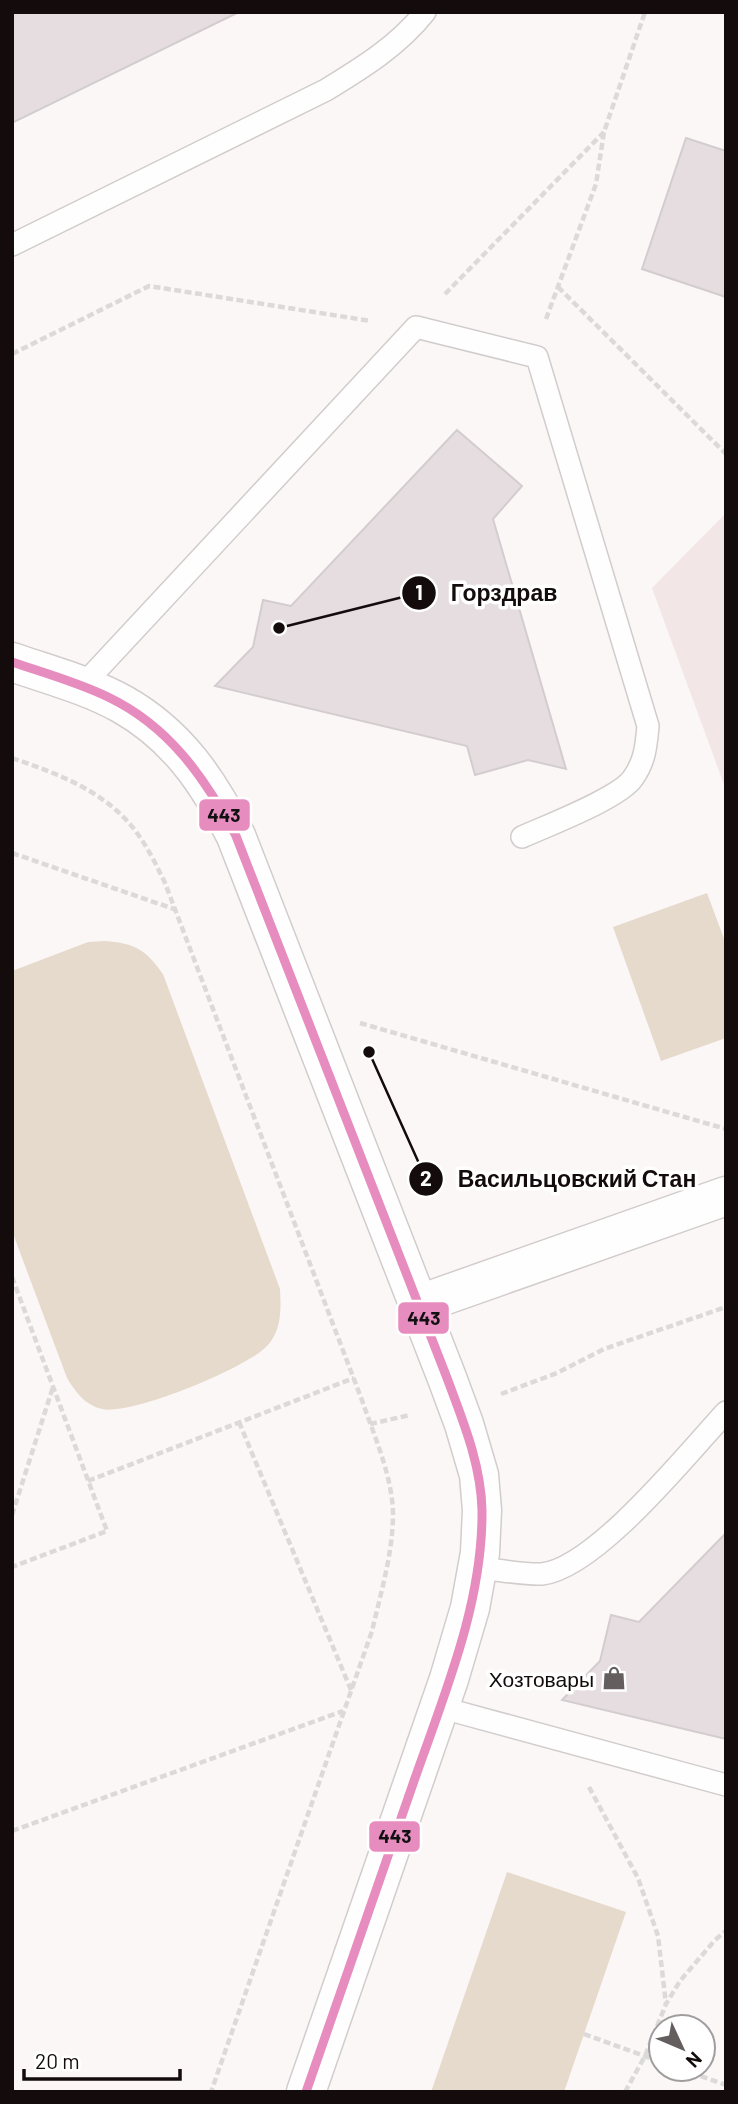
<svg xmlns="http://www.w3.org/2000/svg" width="738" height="2104" viewBox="0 0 738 2104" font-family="Barlow,sans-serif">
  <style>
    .built { fill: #f2e6e6 }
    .green { fill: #e5dacc }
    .building { fill: #e6dde1; stroke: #d3cdcf; stroke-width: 2 }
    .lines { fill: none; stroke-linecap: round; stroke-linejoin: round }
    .service-casing { stroke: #d2cccc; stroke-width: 24 }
    .minor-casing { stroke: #d2cccc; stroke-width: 41 }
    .path { stroke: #dcd9d9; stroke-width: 4.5; stroke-dasharray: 7 3.5; stroke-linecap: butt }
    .service { stroke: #fffefe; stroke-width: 21 }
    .minor { stroke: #fffefe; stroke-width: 38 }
    .bus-1-casing { stroke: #fff; stroke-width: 14 }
    .bus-1 { stroke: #e78cbe; stroke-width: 9 }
    .labels { text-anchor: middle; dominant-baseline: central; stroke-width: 7; stroke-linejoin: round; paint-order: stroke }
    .poi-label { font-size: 21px; fill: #130b0c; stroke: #fff; text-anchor: end }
    .leader { fill: none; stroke: #130b0c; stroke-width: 2.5 }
    .callout-dot { fill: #130b0c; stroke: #fff; stroke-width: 2.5 }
    .mark-label { font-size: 21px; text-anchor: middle; font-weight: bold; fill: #fff }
    .callout-label { font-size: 23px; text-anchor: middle; font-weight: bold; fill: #130b0c; stroke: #fff; stroke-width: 7; stroke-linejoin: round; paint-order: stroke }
    .line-badge { stroke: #fff; stroke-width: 2.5 }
    .pale-badge-label { font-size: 19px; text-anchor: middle; font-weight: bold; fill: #111 }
  </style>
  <rect width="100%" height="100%" fill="#fcf7f7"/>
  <polygon class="built" points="726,513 726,790 652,588"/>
  <g class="green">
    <polygon points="707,893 726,944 726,1038 661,1061 613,927"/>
    <path d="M 105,941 C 135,943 146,950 163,974 L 280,1289 C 281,1308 282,1329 268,1345 C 248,1368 130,1416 102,1409 C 85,1405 76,1393 67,1378 L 12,1231 L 12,971 L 88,942 Z"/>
    <polygon points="507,1872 626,1912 564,2092 431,2092"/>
  </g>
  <g class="building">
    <polygon points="12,12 239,12 12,123"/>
    <polygon points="686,138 726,151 726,297 642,269"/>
    <polygon points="457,430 522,486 493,519 566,769 528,760 475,775 467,746 215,686 253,647 263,600 291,606"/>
    <polygon points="726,1533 726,1739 562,1700 600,1661 611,1615 639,1622"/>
  </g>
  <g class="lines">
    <g class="service-casing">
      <g id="service">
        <path d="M 12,245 L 326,90 C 362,68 398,46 425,12"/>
        <path d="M 82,686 L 416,327 L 537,357 L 648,726 C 646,747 645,761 633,778 C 620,798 546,826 522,837"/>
        <path d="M 477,1568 C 495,1569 524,1575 542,1574 C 596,1568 688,1453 726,1412"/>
        <polyline points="439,1707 726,1785"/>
      </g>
    </g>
    <g class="minor-casing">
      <g id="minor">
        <path d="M 12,662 C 49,675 88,685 122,704 C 177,735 208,781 236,836 L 447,1378 L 464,1424 L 479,1475 L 482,1510 L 480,1553 L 470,1608 L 449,1679 L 306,2092"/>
        <polyline points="420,1304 726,1196"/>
      </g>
    </g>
    <g class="path">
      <polyline points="558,287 726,454"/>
      <polyline points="445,294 604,132"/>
      <polyline points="546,319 596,184 604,132 645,12"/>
      <polyline points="12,354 149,286 371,321"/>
      <path d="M 12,758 C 55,773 98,788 129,823 C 144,840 155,862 165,883 L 363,1403 C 375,1438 392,1476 393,1513 C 393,1553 381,1592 372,1631 L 211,2092"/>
      <polyline points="12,853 174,909"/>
      <polyline points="360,1023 726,1129"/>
      <polyline points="12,1277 107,1531 12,1567"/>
      <polyline points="501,1394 557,1373 604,1349 726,1307"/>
      <polyline points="239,1422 351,1690"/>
      <polyline points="370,1424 410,1415"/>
      <polyline points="88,1481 354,1378"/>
      <polyline points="12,1515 53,1387"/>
      <polyline points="589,1787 638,1878 658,1936 666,2004"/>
      <polyline points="12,1831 343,1711"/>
      <polyline points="584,2034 661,2062"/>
      <polyline points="681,2069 726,2085"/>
      <polyline points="625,2092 645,2056 666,2004 680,1981 715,1940 726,1931"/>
    </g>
    <use href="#service" class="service"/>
    <use href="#minor" class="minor"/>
    <g class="bus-1-casing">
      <path id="bus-1" d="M 12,662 C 44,673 77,682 108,697 C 169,726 205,778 236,836 L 447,1378 C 463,1421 481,1464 482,1510 C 483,1604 444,1695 414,1781 C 378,1885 342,1988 306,2092"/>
    </g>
    <use href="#bus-1" class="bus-1"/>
  </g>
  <defs>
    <g id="shop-bare" transform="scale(1.89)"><path d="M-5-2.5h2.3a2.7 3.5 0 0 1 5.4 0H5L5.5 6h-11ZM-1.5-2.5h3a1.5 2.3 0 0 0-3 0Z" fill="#655e5e" stroke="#fff" stroke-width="2.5" paint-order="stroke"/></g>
  </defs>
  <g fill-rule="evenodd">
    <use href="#shop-bare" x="614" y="1678"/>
  </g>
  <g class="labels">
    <g class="poi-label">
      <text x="594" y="1678">Хозтовары</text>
    </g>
  </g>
  <path class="leader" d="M279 628L419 593M369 1052L426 1179"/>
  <g class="callout-dot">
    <circle cx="279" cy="628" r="7"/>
    <circle cx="369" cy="1052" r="7"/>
    <circle cx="419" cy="593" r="18"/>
    <circle cx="426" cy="1179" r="18"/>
  </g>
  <g class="mark-label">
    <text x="419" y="600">1</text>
    <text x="426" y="1186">2</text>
  </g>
  <g class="callout-label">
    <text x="504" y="601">Горздрав</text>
    <text x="577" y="1187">Васильцовский Стан</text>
  </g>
  <g class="line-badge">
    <rect x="198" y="798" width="53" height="34" rx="7" fill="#e78cbe"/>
    <rect x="397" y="1301" width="53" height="34" rx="7" fill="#e78cbe"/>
    <rect x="368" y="1820" width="53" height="33" rx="7" fill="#e78cbe"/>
  </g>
  <g class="pale-badge-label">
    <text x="224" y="822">443</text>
    <text x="424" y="1325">443</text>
    <text x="395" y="1843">443</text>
  </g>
  <rect width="738" height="2104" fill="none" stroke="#130b0c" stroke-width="28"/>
  <g transform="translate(682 2048) rotate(134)"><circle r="33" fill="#ffffff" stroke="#a19d9e" stroke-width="2"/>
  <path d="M0-5L12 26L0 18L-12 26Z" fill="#655e5e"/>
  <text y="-10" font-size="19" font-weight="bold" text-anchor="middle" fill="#130b0c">N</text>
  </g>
  <path d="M24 2069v10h156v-10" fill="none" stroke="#130b0c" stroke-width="3.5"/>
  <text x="35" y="2069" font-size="21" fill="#130b0c" stroke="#ffffff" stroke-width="5" paint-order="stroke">20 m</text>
</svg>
